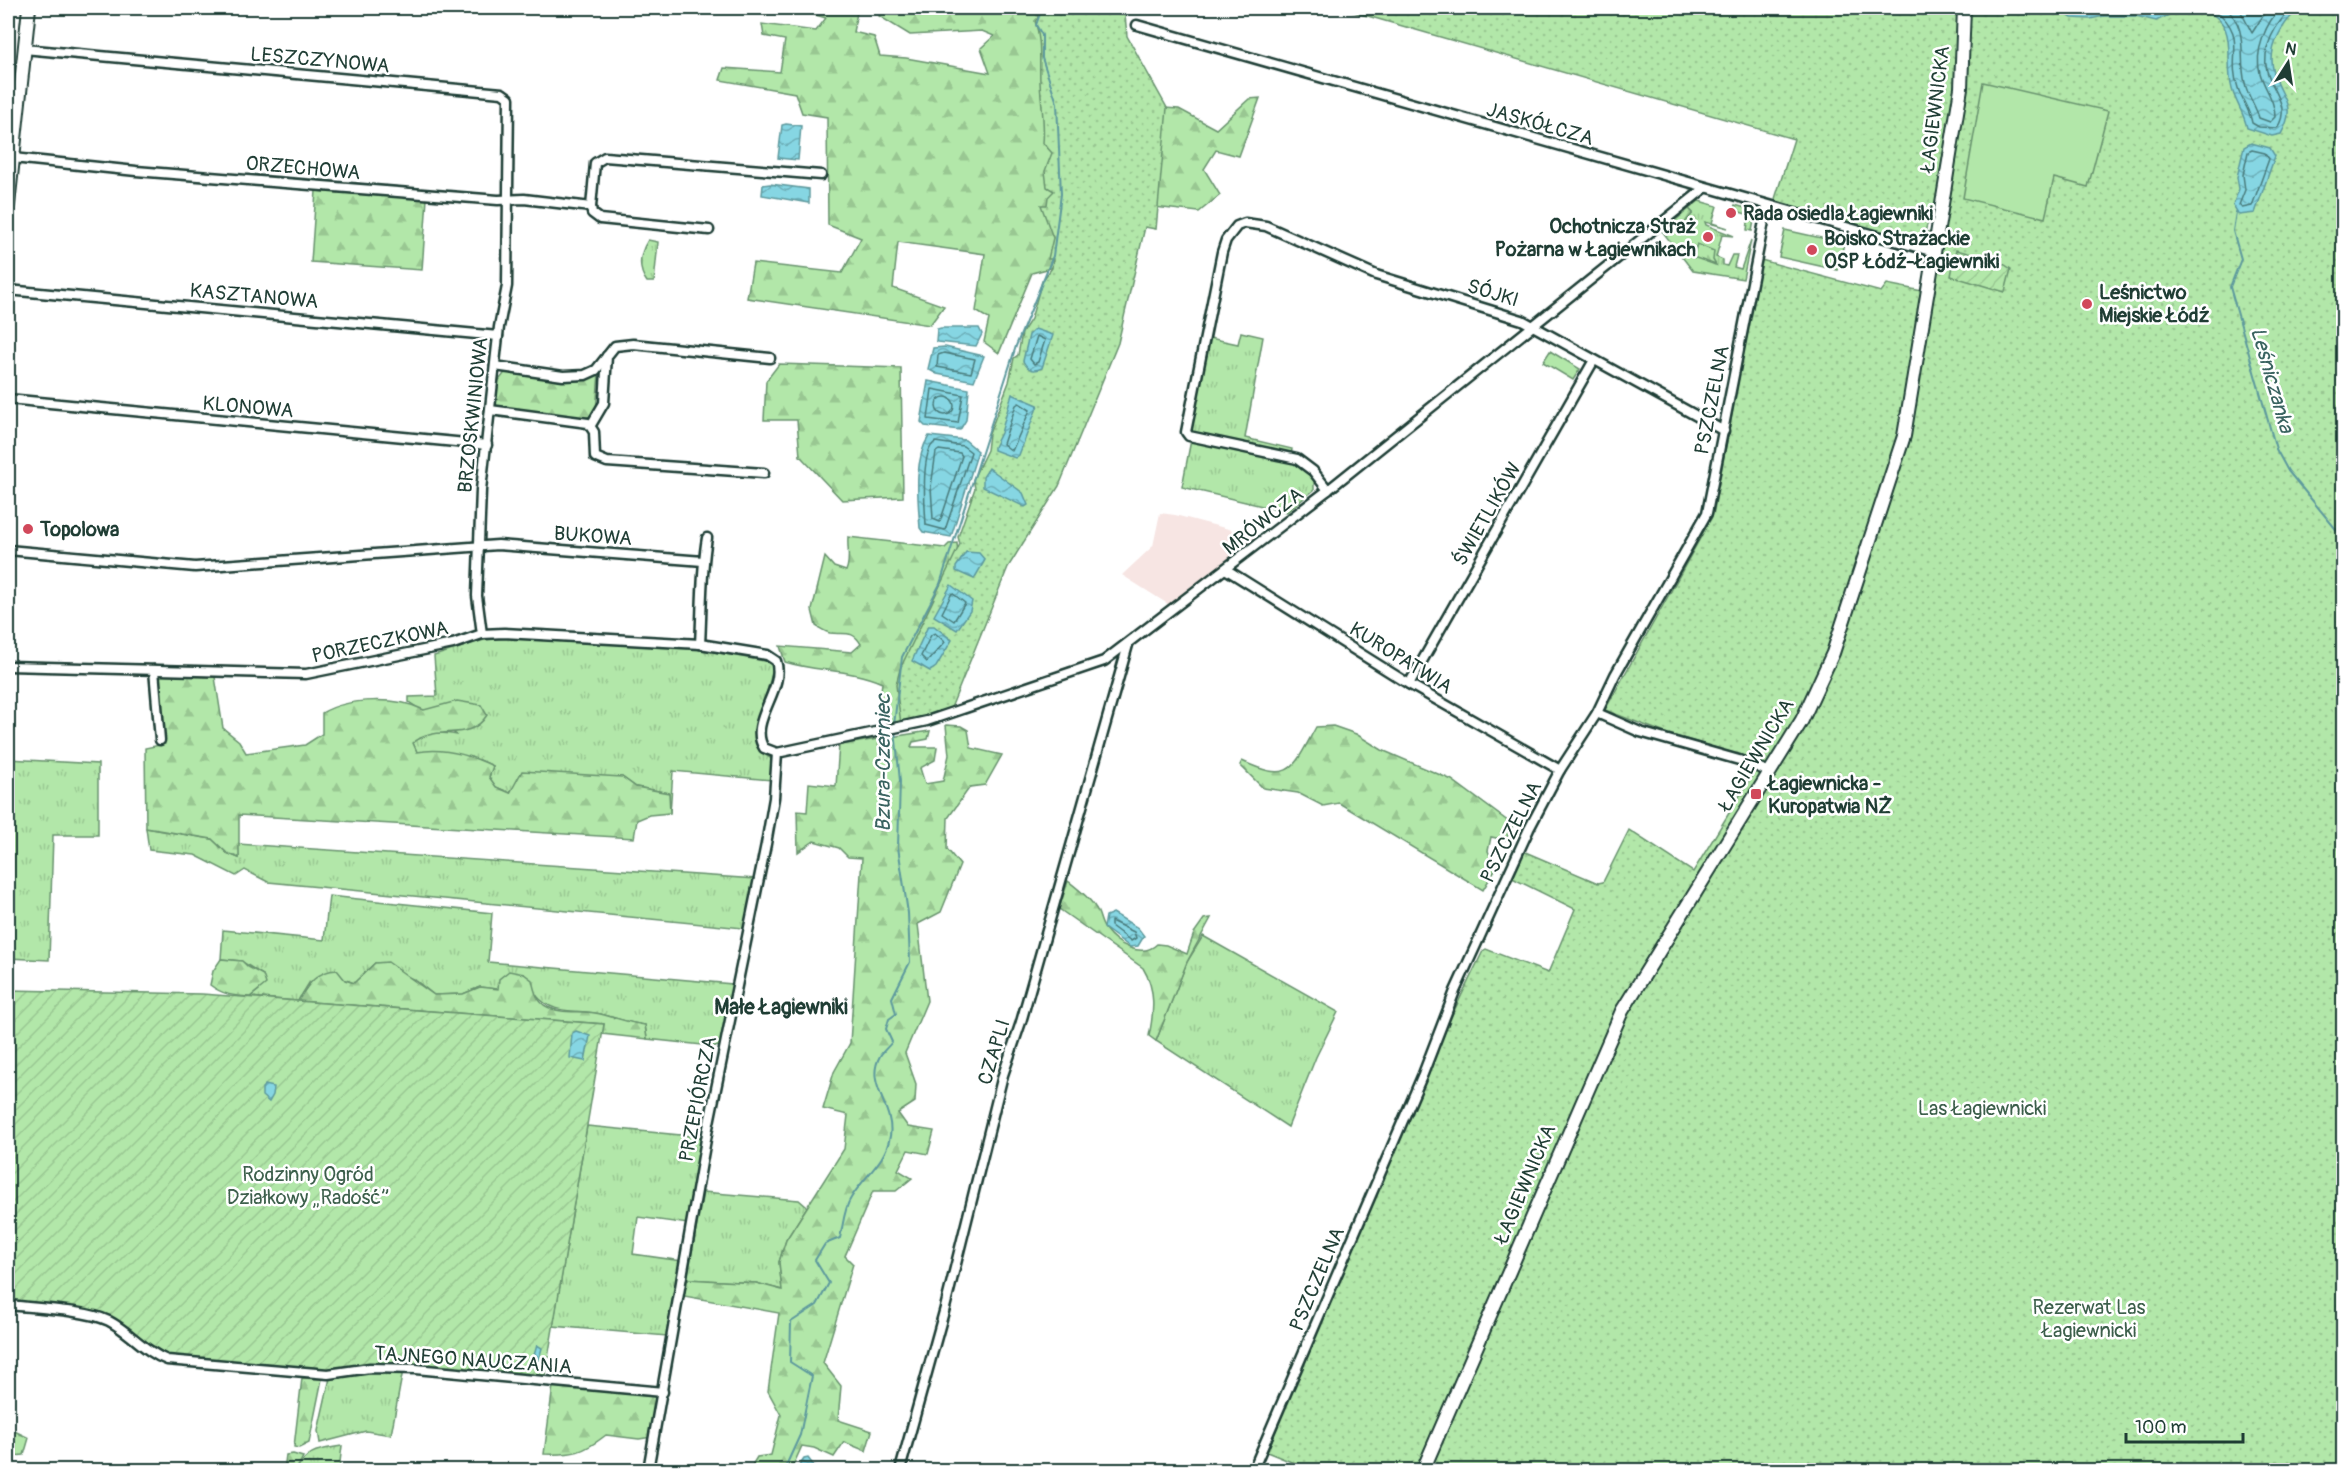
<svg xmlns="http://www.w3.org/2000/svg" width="2351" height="1478" viewBox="0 0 2351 1478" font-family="Pangolin,sans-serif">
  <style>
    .built { fill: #f7e5e3 }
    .grass { fill: url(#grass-tufts); stroke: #68926e; stroke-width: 1.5 }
    .forest { fill: url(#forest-firs); stroke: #68926e; stroke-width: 1.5 }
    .park { fill: url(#park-dots); stroke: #68926e; stroke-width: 1.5 }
    .garden { fill: url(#garden-furrows); stroke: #68926e; stroke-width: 1.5 }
    .pitch { fill: #b2e7a9; stroke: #68926e; stroke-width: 1.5 }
    .water { fill: url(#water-waves); stroke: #5d999d; stroke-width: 1.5 }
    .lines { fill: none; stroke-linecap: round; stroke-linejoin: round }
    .shore { stroke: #487a7a; stroke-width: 1.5 }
    .stream { stroke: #5d999d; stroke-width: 2 }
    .street-casing { stroke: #1f3d34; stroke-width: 13 }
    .secondary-casing { stroke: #1f3d34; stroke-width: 16 }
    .street { stroke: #fff; stroke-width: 8 }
    .secondary { stroke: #fff; stroke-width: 12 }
    .poi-dot { fill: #d1495b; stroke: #fff; stroke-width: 2 }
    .labels { text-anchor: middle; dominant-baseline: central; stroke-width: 5; stroke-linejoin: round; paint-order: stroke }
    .street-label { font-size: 20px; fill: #1f3d34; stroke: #fff }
    .poi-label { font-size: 20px; font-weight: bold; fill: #1f3d34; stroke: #fff; text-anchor: start }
    .park-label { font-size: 20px; fill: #3c5f4b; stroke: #fff }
    .water-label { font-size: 21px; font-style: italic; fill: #396360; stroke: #fff }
    .neighbourhood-label { font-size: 21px; font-weight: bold; fill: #1f3d34; stroke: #fff }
  </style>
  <defs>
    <pattern id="grass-tufts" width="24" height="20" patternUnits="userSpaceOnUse" patternTransform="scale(1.5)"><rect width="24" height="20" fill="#b2e7a9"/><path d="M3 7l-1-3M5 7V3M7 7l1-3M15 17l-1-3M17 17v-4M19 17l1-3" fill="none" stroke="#99c792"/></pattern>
    <pattern id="forest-firs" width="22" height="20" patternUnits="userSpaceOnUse" patternTransform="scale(1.5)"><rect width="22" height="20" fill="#b2e7a9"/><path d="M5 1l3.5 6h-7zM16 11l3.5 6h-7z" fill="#99c792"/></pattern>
    <pattern id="park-dots" width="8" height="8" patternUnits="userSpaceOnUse" patternTransform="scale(1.5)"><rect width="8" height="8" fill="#b2e7a9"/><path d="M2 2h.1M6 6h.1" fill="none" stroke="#99c792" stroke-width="1.8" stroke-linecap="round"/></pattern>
    <pattern id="garden-furrows" width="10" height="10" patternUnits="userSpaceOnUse" patternTransform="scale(1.5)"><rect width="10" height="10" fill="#b2e7a9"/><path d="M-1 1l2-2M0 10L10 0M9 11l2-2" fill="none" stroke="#99c792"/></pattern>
    <pattern id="water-waves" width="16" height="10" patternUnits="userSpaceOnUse" patternTransform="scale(1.5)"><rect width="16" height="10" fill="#86d6e3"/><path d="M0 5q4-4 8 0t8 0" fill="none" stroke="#6dafb9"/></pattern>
  </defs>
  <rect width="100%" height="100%" fill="#fff"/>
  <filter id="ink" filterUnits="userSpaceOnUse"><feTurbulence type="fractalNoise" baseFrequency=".0167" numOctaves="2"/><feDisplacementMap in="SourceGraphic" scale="12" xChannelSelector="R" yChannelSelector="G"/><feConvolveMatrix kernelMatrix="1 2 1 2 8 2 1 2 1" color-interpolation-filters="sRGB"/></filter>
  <g filter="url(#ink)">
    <polygon class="built" points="1160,513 1175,515 1259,537 1171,606 1122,575 1153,546"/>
    <g class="grass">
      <polygon points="1699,201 1717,206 1712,223 1728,228 1705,222 1706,225 1734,236 1722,235 1716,257 1723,260 1723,265 1727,266 1732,255 1737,255 1734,267 1741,269 1751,240 1743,279 1693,271 1662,231 1670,225 1670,228 1677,231 1693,213 1689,209"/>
      <polygon points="1735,205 1756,211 1752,231 1747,230 1749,215 1734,210"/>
      <path d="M 648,240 L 658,242 L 654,282 L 647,282 C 637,268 640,253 648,240 Z"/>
      <polygon points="1241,332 1263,337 1245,438 1292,449 1291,455 1194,435 1189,428 1206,342 1210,338 1238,344"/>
      <polygon points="1191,440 1297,462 1314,478 1314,490 1287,512 1182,487"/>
      <path d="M 505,638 L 685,647 L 770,662 L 774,666 L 755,735 L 762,753 L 772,759 L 772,780 L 673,771 L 670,813 L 669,793 L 636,787 L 622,777 L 519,780 L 510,793 L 496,787 L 489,777 L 493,766 L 480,760 L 417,752 L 413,743 C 426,731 440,732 457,735 L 409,702 L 409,697 L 437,696 L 434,656 L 484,640 Z"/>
      <polygon points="8,759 98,764 98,835 53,835 49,960 8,958"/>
      <polygon points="146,828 212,839 227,853 239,858 238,844 756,879 743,928 268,882 245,870 236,876 195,855 149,850"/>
      <path d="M 329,896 L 492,913 L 488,962 L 732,984 L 721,1047 L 647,1039 L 645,1025 C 630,1023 619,1019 604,1015 C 579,1008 554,1017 536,995 L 480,987 L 463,994 L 434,995 L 415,980 L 375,963 L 354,983 L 346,980 L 309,983 L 298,1001 L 250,997 L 259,990 L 263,975 L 241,961 L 221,959 L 223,930 L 324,940 Z"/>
      <polygon points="1203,936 1338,1012 1316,1057 1288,1127 1156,1041 1187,962"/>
      <polygon points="587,1126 701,1137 688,1224 638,1217 633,1254 682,1261 667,1336 553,1326"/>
      <polygon points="703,1192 799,1200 807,1207 786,1240 779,1262 782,1290 756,1283 687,1279"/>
      <polygon points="403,1370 391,1435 366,1431 320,1443 318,1431 330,1378 371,1371"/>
      <path d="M 342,1446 L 339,1470 L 296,1470 C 308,1449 319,1450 342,1446 Z"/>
    </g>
    <g class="forest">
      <polygon points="792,8 858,8 853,32 874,37 880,56 906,58 990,73 981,48 994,36 982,31 910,35 879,16 882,8 948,8 975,11 975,8 1075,8 1134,106 1179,109 1216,129 1249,99 1260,98 1239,156 1216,150 1204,169 1220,195 1199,212 1145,206 1088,258 1032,273 999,353 984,342 989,319 976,311 985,254 898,242 893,288 944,306 930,325 747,298 753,263 842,273 861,238 828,225 827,117 802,113 795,93 720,80 724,68 780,72 785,40 764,36 762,24 816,31 826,18"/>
      <polygon points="316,191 427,199 422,270 311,262"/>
      <polygon points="1689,209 1693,213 1677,232 1671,231 1670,225"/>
      <polygon points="1697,244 1714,251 1713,260 1716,265 1693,257"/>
      <polygon points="779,364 901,368 903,497 842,500 800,456 797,420 764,420 766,381"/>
      <polygon points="507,370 584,378 599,372 596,412 592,416 583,418 496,407 496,384"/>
      <path d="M 848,537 L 945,548 L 949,544 L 957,543 L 958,555 L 904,721 L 887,724 L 880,697 L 882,683 C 851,669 817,672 785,662 L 780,646 L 852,652 L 861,644 C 852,629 844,635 830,633 C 825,632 820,628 816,626 L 812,610 L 825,557 L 834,567 L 846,571 C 851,560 847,549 848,537 Z"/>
      <path d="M 157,675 L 215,677 L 223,728 L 239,741 L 246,753 L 305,745 L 322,734 L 322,713 C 348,697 398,697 424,710 L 457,701 L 481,705 L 487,715 C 469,744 436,723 413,743 L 417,752 C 443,747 470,755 493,766 L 489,777 L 496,787 L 510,793 L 522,771 L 622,777 L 636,787 L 669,793 L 670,813 L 649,815 L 637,820 L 634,838 L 239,815 L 239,858 L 227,853 L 212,839 L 146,828 L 145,748 L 165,744 Z"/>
      <polygon points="946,725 961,726 968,730 971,748 1002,755 985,785 970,787 948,818 947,849 960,865 941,912 918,924 927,1001 905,1053 916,1084 915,1102 898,1113 908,1127 934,1131 928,1154 908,1150 898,1170 912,1178 896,1191 873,1191 845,1256 853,1264 823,1363 841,1386 838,1420 872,1431 866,1451 844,1442 834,1457 814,1448 802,1446 791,1470 749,1470 757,1457 771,1455 781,1415 768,1391 779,1313 684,1296 687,1279 756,1283 782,1290 779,1262 786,1240 844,1149 848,1115 823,1109 834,1072 850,1043 862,858 848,857 839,848 814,841 798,852 797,811 807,812 809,783 836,786 839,745 930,731 928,739 913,742 911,747 937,747 935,760 920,768 925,784 943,781 949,755"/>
      <path d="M 1333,726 L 1356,734 L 1382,750 L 1452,780 L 1513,825 L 1506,840 L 1491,837 L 1488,851 L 1496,868 L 1483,890 L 1339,803 L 1323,806 L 1298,793 L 1263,788 L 1240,765 L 1242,761 C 1291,784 1293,769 1316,727 Z"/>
      <path d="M 1068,881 C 1077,888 1089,897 1095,907 C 1100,913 1100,923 1105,929 C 1116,944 1142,959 1157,944 L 1166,945 L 1187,954 L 1194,933 L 1204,919 L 1211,918 L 1187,962 L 1156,1041 L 1149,1036 C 1154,1012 1156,989 1143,968 L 1059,909 Z"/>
      <path d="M 221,959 L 242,961 L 248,967 L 263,975 L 266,984 L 250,997 C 234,996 223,995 210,985 L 213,971 Z"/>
      <path d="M 388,962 L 434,995 L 463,994 L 480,987 L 498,989 L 499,979 L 509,971 L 524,974 L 532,980 C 534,989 536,999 544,1005 C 560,1015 578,1010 595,1013 C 612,1016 628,1023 645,1025 L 647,1039 L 602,1034 L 604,1024 L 298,1001 C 308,985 316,971 337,970 L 345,980 L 354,983 L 375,963 Z"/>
      <polygon points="302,1378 322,1379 309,1443 299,1448 294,1447"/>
      <path d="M 553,1386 L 656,1397 L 652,1437 L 639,1439 L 606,1435 C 583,1453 574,1455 544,1454 Z"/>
      <polygon points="8,1428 29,1438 24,1455 13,1456 11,1461 16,1470 8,1470"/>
      <polygon points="293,1454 303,1457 296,1470 284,1470 286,1455"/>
    </g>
    <g class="park">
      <path d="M 1035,8 L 1097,8 L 1125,15 L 1127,36 L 1167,108 L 1156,229 L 1145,227 L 1118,343 L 1059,486 L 1008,567 L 951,708 L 901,724 L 896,685 L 900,669 L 960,544 L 958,537 L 975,488 L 973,479 L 987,450 L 989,434 L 1009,382 L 1014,358 L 1018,355 L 1022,333 L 1031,319 L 1042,281 L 1052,268 L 1053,259 L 1048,259 L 1053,238 L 1041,205 L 1047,205 L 1048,197 L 1054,191 L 1047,187 L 1045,171 L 1052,153 L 1043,143 C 1045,122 1041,104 1040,82 C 1039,61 1042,41 1035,21 L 1038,18 Z"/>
      <polygon points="1340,8 2343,8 2343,1470 1311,1470 1267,1452 1362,1216 1422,1077 1483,951 1486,949 1548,973 1575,909 1510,877 1523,851 1598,883 1603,882 1629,830 1693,872 1761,761 1668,734 1605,710 1713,515 1761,260 1881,292 1887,284 1922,291 1933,219 1927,225 1925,232 1930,232 1923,244 1774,202 1794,139"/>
    </g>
    <g class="garden">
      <polygon points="1956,250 1999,261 2011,269 2005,292 1951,276"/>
      <polygon points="8,990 202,994 604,1024 545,1376 412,1364 370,1364 322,1370 169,1356 102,1314 8,1302"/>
    </g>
    <g class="pitch">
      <polygon points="1983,82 2108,111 2088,187 2054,178 2045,218 1963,198"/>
      <polygon points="1785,230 1844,243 1838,270 1779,257"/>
      <polygon points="1550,351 1580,369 1573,380 1543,362"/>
    </g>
    <g class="water">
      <polygon points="2055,8 2172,8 2169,15 2156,21 2136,16 2104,16 2090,19 2072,18"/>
      <path d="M 2201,8 L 2301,8 C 2284,20 2268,46 2273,69 C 2278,96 2299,103 2281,134 L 2272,136 L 2247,128 C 2244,113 2236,103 2232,89 C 2223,56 2242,25 2201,8 Z"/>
      <polygon points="786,124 801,126 798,160 778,158 782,125"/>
      <polygon points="2251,143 2270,148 2275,156 2255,213 2239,215 2233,205 2239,189 2237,177 2244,147"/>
      <polygon points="770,184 809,189 809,203 762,195 763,185"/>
      <polygon points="941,328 979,328 982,334 976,346 938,342 936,341 937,329"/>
      <path d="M 1035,329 L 1053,335 L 1042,368 C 1033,372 1028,370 1023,361 L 1029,335 Z"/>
      <polygon points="945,347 984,356 974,381 937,374 928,369 933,348"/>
      <polygon points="928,381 969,389 966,420 960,430 925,426 921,422"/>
      <polygon points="1012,394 1038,405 1019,455 1015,458 994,450 994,447 1001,433"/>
      <path d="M 929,436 L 965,440 L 978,451 L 951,537 L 923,532 L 920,528 C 918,500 913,461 929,436 Z"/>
      <polygon points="989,468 1023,493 1028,505 1025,507 983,487 983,477"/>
      <polygon points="966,552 979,553 985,560 974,579 956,571 956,567"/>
      <polygon points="951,585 972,601 970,611 957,630 934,616"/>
      <polygon points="928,626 934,626 952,640 936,667 930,671 912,661"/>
      <polygon points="1113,913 1138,928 1144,936 1138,946 1130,947 1104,928 1106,916"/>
      <polygon points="576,1031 590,1036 585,1061 570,1058 572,1033"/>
      <polygon points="265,1085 274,1087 273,1095 269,1102 262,1096 262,1088"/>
      <polygon points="537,1345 542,1348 536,1369 531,1366"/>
      <polygon points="808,1458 817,1470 796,1470 804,1459"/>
    </g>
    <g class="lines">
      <g class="shore">
        <polyline points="2067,8 2075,12 2136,10 2155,14 2166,8"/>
        <path d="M 2213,8 C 2250,37 2226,54 2238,88 C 2242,101 2250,110 2252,123 L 2259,127 L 2277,128 C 2291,107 2273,92 2267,71 C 2261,48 2276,23 2292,8"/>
        <path d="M 2225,8 C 2250,28 2238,56 2245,83 C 2247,95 2256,106 2259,118 L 2270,122 L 2275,117 C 2275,100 2264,88 2260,73 C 2254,52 2266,22 2281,8"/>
        <polyline points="2239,8 2252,33 2268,8"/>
        <polygon points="2252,150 2265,153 2269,159 2252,206 2242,208 2239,205 2245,190 2243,175 2248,152"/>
        <polygon points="1037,336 1045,340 1038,362 1034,364 1030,359"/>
        <polygon points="944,353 975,359 971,373 937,367 938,355"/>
        <polygon points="932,389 963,395 958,423 928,419"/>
        <circle cx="945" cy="406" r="9"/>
        <polygon points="1019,403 1030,410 1012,451 1003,444 1016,405"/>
        <path d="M 935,442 L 963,446 L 971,452 L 945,530 L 926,525 C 925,507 920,452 935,442 Z"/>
        <polygon points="939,450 960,453 962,456 940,522 933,519 931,487 936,452"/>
        <polygon points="952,593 965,603 954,621 942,613"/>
        <polygon points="935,633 945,642 927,662 921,656 931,635"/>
        <polygon points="1111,921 1134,932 1136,938 1131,941 1111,926"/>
      </g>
      <g class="stream">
        <polyline points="2236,212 2233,231 2241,259 2230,287 2276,449 2288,471 2344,539"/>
        <polyline points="894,725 902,657 940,584 1016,346 1053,256 1061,194 1057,103 1042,58 1042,35 1036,25 1042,8"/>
        <path d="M 784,1470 L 800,1435 L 812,1376 L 790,1362 L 791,1322 L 817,1305 L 829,1283 L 815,1260 L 825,1244 L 840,1238 C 843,1226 844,1208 851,1198 C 864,1176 886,1162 890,1136 C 895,1107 864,1084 880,1056 C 883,1051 888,1047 892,1042 L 886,1029 L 889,1019 L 896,1014 L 892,998 L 910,962 L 908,913 L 898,847 L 900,781 L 895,730"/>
      </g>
      <g class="street-casing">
        <g id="street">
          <polyline points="1137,25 1934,252"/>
          <polyline points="24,49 502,93 509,98 507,286 499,327 481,490 477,596 482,634"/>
          <polyline points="13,158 136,171 498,200 524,199 591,207 592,213 600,219 709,230"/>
          <polyline points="591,207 595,163 605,157 821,175"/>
          <polyline points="8,290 498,336"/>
          <polyline points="495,366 563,376 585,375 596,370 615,346 633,344 770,358"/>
          <polyline points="8,399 487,445"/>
          <polyline points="490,410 588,423 594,432 595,457 607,462 764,473"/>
          <polyline points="591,425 604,403 607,356"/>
          <polyline points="1328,490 1313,471 1297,459 1189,436 1186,432 1222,252 1226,240 1237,226 1245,223 1266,226 1376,275 1522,320 1724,431"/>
          <polyline points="8,550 195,567 498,545 703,561"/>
          <polyline points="1227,570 1409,684 1560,770"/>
          <path d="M 700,644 C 702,609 701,572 707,538"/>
          <path d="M 8,666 L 306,674 L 453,644 L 482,634 L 504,633 L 700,644 L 767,655 L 776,661 C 786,689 747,722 764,748 L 777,753"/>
          <polyline points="154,670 160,740"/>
          <polyline points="1409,684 1594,360"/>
          <polyline points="1597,713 1640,732 1739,760 1770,772"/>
          <polyline points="777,753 927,721 1104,661 1328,490 1705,188"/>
          <path d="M 8,1305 C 35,1308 86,1310 109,1321 C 130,1332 145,1352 167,1360 L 328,1374 L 370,1368 L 416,1369 L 663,1392"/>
          <polyline points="648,1470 708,1128 766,844 774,798 777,753"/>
          <polyline points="900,1470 945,1308 1003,1075 1021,1022 1128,645"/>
          <polyline points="1253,1470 1423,1074 1455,991 1529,829 1560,770 1597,713 1615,675 1707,513 1767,206"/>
        </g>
      </g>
      <g class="secondary-casing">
        <g id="secondary">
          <polyline points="8,205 29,8"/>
          <polyline points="1423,1470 1622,1011 1802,720 1833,653 1904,436 1961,88 1964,8"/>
        </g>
      </g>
      <use href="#street" class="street"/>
      <use href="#secondary" class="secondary"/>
    </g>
  </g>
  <g class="poi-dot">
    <circle cx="1731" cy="213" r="6"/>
    <circle cx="1708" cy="237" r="6"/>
    <circle cx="1812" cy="250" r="6"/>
    <circle cx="2087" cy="304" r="6"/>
    <circle cx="28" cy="529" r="6"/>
    <rect x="1750" y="788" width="12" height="12" rx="3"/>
  </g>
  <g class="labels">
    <g class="street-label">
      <text transform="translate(320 60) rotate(5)">LESZCZYNOWA</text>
      <text transform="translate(1935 109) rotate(-83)">ŁAGIEWNICKA</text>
      <text transform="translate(1540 124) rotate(16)">JASKÓŁCZA</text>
      <text transform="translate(303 168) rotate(5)">ORZECHOWA</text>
      <text transform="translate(1493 293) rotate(17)">SÓJKI</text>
      <text transform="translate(254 296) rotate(5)">KASZTANOWA</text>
      <text transform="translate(1712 400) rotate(-79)">PSZCZELNA</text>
      <text transform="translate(248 407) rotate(5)">KLONOWA</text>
      <text transform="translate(473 415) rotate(-84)">BRZOSKWINIOWA</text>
      <text transform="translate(1487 514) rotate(-60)">ŚWIETLIKÓW</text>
      <text transform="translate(1263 521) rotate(-38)">MRÓWCZA</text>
      <text transform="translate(593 536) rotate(4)">BUKOWA</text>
      <text transform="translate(380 642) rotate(-12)">PORZECZKOWA</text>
      <text transform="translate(1401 658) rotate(32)">KUROPATWIA</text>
      <text transform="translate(1756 755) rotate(-59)">ŁAGIEWNICKA</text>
      <text transform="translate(1511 832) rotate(-63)">PSZCZELNA</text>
      <text transform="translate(994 1052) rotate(-73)">CZAPLI</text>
      <text transform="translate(698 1099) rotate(-79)">PRZEPIÓRCZA</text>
      <text transform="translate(1525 1184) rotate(-67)">ŁAGIEWNICKA</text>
      <text transform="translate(1317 1279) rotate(-67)">PSZCZELNA</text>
      <text transform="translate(473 1360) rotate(4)">TAJNEGO NAUCZANIA</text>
    </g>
    <g class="poi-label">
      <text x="1743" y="213">Rada osiedla Łagiewniki</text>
      <text x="1696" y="226" text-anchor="end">Ochotnicza Straż<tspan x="1696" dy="23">Pożarna w Łagiewnikach</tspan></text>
      <text x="1824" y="238">Boisko Strażackie<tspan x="1824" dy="23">OSP Łódź-Łagiewniki</tspan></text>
      <text x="2099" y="292">Leśnictwo<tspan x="2099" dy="23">Miejskie Łódź</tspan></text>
      <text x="40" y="529">Topolowa</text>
      <text x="1768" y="783">Łagiewnicka -<tspan x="1768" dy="23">Kuropatwia NŻ</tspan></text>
    </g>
    <g class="park-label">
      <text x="1982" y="1108">Las Łagiewnicki</text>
      <text x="308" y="1174">Rodzinny Ogród<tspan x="308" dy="23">Działkowy „Radość”</tspan></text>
      <text x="2089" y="1307">Rezerwat Las<tspan x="2089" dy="23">Łagiewnicki</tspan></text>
    </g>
    <g class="water-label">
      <text transform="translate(2272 380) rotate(74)">Leśniczanka</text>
      <text transform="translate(883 763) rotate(-90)">Bzura-Czerniec</text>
    </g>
    <g class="neighbourhood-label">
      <text x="781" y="1007">Małe Łagiewniki</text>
    </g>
  </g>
  <rect width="2351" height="1478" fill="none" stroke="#fff" stroke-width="30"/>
  <rect x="15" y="15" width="2321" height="1448" fill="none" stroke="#1f3d34" stroke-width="2" filter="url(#ink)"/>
  <g transform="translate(2288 63) rotate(12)" stroke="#ffffff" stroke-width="4.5" paint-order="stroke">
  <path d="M0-4.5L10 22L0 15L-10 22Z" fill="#1f3d34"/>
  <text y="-9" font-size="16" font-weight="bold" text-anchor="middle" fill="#1f3d34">N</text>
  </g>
  <path d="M2126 1433v9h117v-9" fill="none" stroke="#1f3d34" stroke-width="3"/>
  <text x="2135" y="1433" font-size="18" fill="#1f3d34" stroke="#ffffff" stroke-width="4.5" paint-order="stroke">100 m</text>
</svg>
